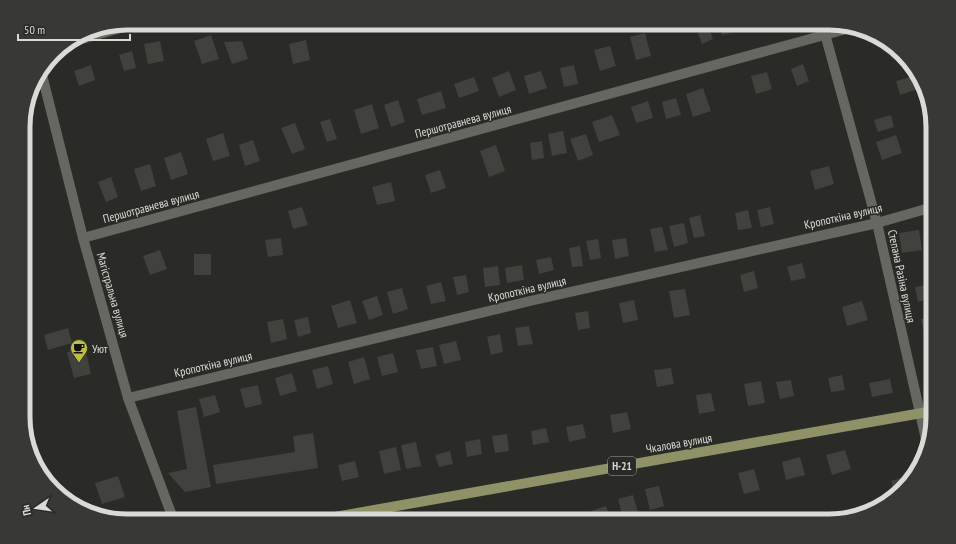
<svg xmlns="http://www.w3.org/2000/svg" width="956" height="544" viewBox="0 0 956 544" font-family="'PT Sans Narrow',sans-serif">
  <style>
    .building { fill: #41423d }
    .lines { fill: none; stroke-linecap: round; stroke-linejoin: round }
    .street { stroke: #676762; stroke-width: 10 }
    .secondary { stroke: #676762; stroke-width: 10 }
    .primary { stroke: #8f9166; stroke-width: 10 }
    .labels { text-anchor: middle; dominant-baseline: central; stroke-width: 3; stroke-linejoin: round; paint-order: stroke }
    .shield { fill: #2a2a26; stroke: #a5a5a2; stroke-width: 1 }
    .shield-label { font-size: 11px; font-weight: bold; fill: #dadad7 }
    .street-label { font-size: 12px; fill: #dadad7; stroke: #2a2a26 }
    .poi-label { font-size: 12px; fill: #dadad7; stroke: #2a2a26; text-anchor: start }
    .rim { fill: none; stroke: #dadad7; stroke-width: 5 }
  </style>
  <rect width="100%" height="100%" fill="#2a2a26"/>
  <g class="building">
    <polygon points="307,23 322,23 323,25 309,30"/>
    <polygon points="694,23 707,23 713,39 702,44"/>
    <polygon points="719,23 733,23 736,32 722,35"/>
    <polygon points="759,23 777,23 777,24 760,27"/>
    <polygon points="645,33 651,56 636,60 630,37"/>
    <polygon points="211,35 219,59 202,64 194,41"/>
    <polygon points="306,40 310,60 293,64 289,44"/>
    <polygon points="160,41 164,61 148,64 144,44"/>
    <polygon points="242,41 248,59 232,64 224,42"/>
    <polygon points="610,46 616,66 600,71 594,50"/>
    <polygon points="132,51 136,68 124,71 119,55"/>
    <polygon points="803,64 809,81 797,86 791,69"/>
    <polygon points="91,65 95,80 79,86 74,71"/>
    <polygon points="574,65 578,84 564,87 560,68"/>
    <polygon points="509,71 516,90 499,97 492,78"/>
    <polygon points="541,71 547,88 529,94 524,76"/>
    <polygon points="767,72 772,89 756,94 751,76"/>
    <polygon points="914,76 918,89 900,95 896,81"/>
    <polygon points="474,77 479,91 459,98 454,84"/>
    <polygon points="703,88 711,111 693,117 686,94"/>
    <polygon points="441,91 446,108 422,115 417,99"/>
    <polygon points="676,98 681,115 666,119 662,102"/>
    <polygon points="398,100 405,122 391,127 384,105"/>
    <polygon points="648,101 653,118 636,123 631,107"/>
    <polygon points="372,104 379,128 361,134 354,110"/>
    <polygon points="612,115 620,135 599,142 592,122"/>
    <polygon points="891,115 894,127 878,132 874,120"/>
    <polygon points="330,119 337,139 327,142 320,122"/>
    <polygon points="295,123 305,149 292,154 281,128"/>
    <polygon points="563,131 567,153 552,156 548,134"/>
    <polygon points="223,133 230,156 213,161 206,139"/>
    <polygon points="586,134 593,155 578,161 570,139"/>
    <polygon points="896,135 902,153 882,160 876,142"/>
    <polygon points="253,140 260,161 245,166 239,145"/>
    <polygon points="542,141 544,158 532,160 530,143"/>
    <polygon points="496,145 505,171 489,177 480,151"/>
    <polygon points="181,152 188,174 171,180 164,158"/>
    <polygon points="150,164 156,186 141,191 134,169"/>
    <polygon points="829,166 834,184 815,190 810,171"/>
    <polygon points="440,170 446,188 431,193 425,175"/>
    <polygon points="111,177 118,197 106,202 98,182"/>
    <polygon points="391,182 395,201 377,205 372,187"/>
    <polygon points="302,207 308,225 293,229 288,211"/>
    <polygon points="770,207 774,224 761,227 757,210"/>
    <polygon points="748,210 752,228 738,230 735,213"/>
    <polygon points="700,215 705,236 694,238 689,218"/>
    <polygon points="684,223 688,243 674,247 669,226"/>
    <polygon points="662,227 668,250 655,252 650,229"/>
    <polygon points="919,230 922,250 902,253 899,233"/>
    <polygon points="281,238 283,255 268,257 265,240"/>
    <polygon points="626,238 629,256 615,259 612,240"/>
    <polygon points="598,239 601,258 590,260 586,241"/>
    <polygon points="580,246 583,266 572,267 569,248"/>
    <polygon points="160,250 167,269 150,275 143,256"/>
    <rect x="194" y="254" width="17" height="21"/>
    <polygon points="551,257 554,270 539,274 536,260"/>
    <polygon points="802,263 806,278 791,281 787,267"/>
    <polygon points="522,265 524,280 507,283 505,268"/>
    <polygon points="498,266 500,285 485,287 483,268"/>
    <polygon points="754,271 758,288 744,292 740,275"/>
    <polygon points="466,275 469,292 457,295 453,277"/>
    <polygon points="441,282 446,301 431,304 426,286"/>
    <polygon points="930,284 933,298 918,302 915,287"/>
    <polygon points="402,288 408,309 393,314 387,292"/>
    <polygon points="685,289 690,315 674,318 669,291"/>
    <polygon points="377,296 383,315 369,320 362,301"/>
    <polygon points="350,300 357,323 338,328 331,306"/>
    <polygon points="634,300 638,320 623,323 619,303"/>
    <polygon points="862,301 868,320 847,326 842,307"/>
    <polygon points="588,311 590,328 578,330 575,313"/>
    <polygon points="308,317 311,333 298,337 294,320"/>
    <polygon points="933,317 933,336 925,337 921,319"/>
    <polygon points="283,319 287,339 271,343 267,322"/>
    <polygon points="529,326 533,344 518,346 515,328"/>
    <polygon points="68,328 72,343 48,350 44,335"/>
    <polygon points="500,334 503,352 491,355 487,337"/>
    <polygon points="456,341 461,360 444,364 439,345"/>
    <polygon points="433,347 437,366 421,369 416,350"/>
    <polygon points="85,348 91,374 74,378 67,352"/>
    <polygon points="393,353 398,372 382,376 377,357"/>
    <polygon points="364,357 370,379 354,384 348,362"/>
    <polygon points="328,366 333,384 317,389 312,370"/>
    <polygon points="671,368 674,384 657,387 654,370"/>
    <polygon points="292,373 297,391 280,396 275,378"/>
    <polygon points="842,375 845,390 831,392 828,378"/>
    <polygon points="890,379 893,393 872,397 869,383"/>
    <polygon points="791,380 794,396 780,399 776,382"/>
    <polygon points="761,381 765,403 748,406 744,384"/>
    <polygon points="258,385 262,404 245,408 240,389"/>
    <polygon points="711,393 715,411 699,414 696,395"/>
    <polygon points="215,395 220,412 204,417 199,399"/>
    <polygon points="196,407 211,487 185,492 168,473 187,469 177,411"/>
    <polygon points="627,412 631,429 613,433 610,415"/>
    <polygon points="583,424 586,438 569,442 566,427"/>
    <polygon points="546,428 549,442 533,445 531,431"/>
    <polygon points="313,433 318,468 216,484 213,465 295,452 293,436"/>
    <polygon points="507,434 509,451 495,453 492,436"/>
    <polygon points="480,439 482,454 467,457 465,442"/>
    <polygon points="416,442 421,466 406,469 401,445"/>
    <polygon points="396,447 401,470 384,474 379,451"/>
    <polygon points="845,450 851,469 832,475 826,455"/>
    <polygon points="450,451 453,464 439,467 435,455"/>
    <polygon points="800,457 805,475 786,480 782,462"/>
    <polygon points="355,461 359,477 342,481 338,465"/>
    <polygon points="754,469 760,490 744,494 738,473"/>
    <polygon points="910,475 911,478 896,494 891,481"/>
    <polygon points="118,476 125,497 102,504 95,483"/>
    <polygon points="659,486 664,506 650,510 645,489"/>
    <polygon points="633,495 639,516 624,521 618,499"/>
    <polygon points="606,506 611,521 594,521 591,511"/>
    <polygon points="716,515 717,521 702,521 701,518"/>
    <polygon points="477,517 478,521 462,521 462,520"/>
  </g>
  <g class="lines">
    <g class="street">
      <polyline points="822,23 877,223 927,444"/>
      <polyline points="68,43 138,23"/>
      <polyline points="83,238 850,28"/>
      <polyline points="128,398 530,301 877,223 933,207"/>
    </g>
    <polyline class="secondary" points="41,71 83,238 128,398 174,521"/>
    <polyline class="primary" points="312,521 933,411"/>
  </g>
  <defs>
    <g id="cafe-pin" transform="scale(0.9)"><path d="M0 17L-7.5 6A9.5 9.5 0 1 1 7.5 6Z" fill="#bdbf43" stroke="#2a2a26"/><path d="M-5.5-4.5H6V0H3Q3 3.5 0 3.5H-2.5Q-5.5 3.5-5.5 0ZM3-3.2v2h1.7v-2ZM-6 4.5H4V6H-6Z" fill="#111"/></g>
  </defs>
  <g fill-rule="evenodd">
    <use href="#cafe-pin" x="79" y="348"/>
  </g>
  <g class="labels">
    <rect class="shield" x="608" y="457" width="28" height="18" rx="3"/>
    <g class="shield-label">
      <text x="622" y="466">Н-21</text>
    </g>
    <g class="street-label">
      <text transform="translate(463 121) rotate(-15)">Першотравнева вулиця</text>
      <text transform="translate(151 206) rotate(-15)">Першотравнева вулиця</text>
      <text transform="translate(843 216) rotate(-13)">Кропоткіна вулиця</text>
      <text transform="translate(902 276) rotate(78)">Степана Разіна вулиця</text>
      <text transform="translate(527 289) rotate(-13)">Кропоткіна вулиця</text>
      <text transform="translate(113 295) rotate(74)">Магістральна вулиця</text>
      <text transform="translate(213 364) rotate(-13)">Кропоткіна вулиця</text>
      <text transform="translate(679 443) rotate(-10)">Чкалова вулиця</text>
    </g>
    <g class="poi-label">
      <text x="92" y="348">Уют</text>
    </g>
  </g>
  <path d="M0 0H956V544H0ZM127 30H829A97 97 0 0 1 926 127V417A97 97 0 0 1 829 514H127A97 97 0 0 1 30 417V127A97 97 0 0 1 127 30Z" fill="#383834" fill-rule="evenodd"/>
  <path class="rim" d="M127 30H829A97 97 0 0 1 926 127V417A97 97 0 0 1 829 514H127A97 97 0 0 1 30 417V127A97 97 0 0 1 127 30Z"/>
  <g transform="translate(36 508) rotate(257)" stroke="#2a2a26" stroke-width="3" paint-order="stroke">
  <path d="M0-3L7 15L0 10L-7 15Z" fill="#dadad7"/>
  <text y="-6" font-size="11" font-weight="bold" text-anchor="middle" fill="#dadad7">Пн</text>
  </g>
  <path d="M18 34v6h112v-6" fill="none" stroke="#dadad7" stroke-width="2"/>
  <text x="24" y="34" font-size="12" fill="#dadad7" stroke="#2a2a26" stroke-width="3" paint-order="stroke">50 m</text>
</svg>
